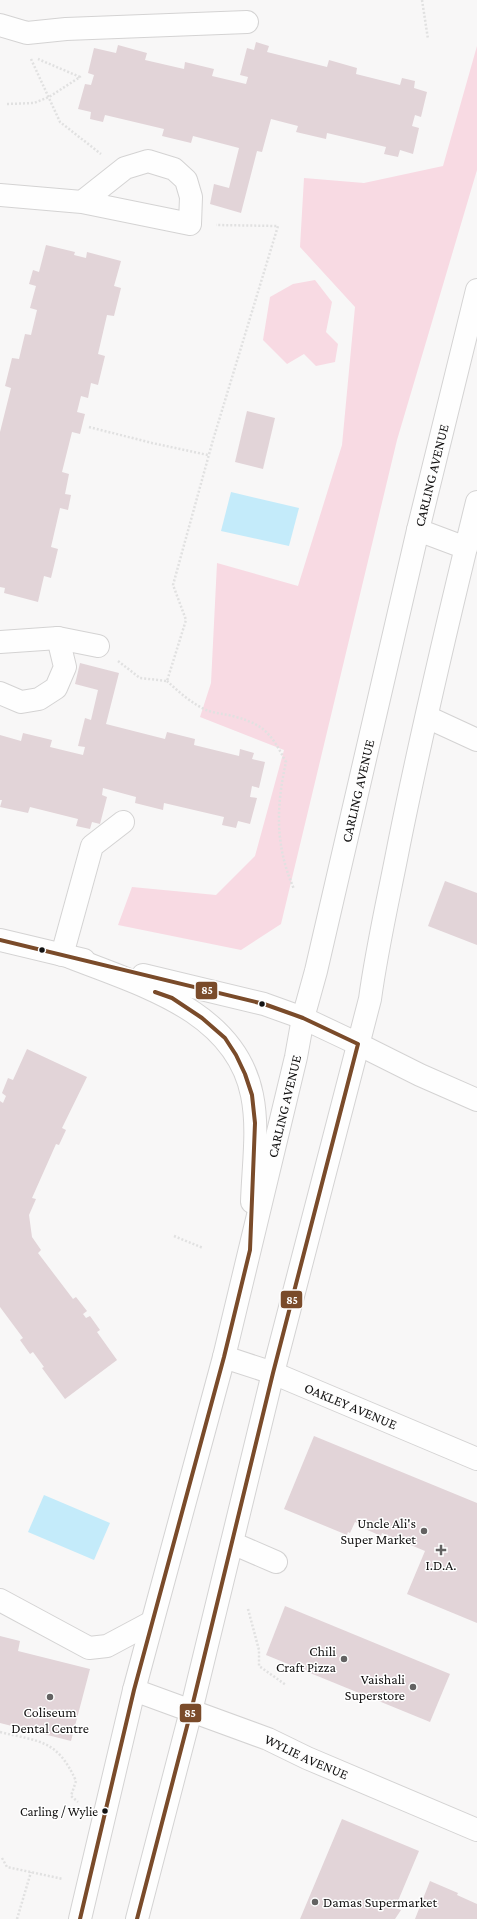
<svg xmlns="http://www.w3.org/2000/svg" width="477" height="1919" viewBox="0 0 477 1919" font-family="'Crimson Pro',serif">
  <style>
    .green { fill: #f8dae3 }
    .water { fill: #c4ebfa }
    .building { fill: #e2d4d8 }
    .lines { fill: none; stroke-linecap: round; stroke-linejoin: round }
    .minor-casing { stroke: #d4d3d3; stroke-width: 24 }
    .major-casing { stroke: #d4d3d3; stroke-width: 24 }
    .path { stroke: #e1e1e1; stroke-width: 2.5; stroke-dasharray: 2 2; stroke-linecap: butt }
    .minor { stroke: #fefefe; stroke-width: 22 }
    .major { stroke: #fefefe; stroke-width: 22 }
    .bus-1-casing { stroke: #fff; stroke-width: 7 }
    .bus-1 { stroke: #7a4b2a; stroke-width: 4 }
    .bus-dot { fill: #131212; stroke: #fff; stroke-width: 1.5 }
    .poi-dot { fill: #636262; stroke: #fff; stroke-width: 1.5 }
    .labels { text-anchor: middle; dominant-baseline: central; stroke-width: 3; stroke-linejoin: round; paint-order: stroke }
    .bus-label { font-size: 13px; fill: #131212; stroke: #fff; text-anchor: end }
    .street-label { font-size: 14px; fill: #131212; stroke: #fff }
    .poi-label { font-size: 14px; fill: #131212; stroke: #fff; text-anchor: end }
    .line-badge { stroke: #fff; stroke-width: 1.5 }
    .badge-label { font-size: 11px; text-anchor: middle; font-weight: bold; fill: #fff }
  </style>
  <rect width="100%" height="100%" fill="#f8f7f7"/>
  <g class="green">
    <polygon points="477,46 477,170 397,440 281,924 241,950 118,925 132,887 216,895 255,856 284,750 200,717 211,683 217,563 298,586 342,445 355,307 300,247 304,178 364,183 443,166"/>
    <polygon points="315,280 332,302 326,332 338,344 335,362 316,366 304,354 287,364 263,340 270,297 293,284"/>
  </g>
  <g class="water">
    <polygon points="231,492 299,508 289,546 221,531"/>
    <polygon points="44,1495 110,1523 94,1560 28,1532"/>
  </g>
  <g class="building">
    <polygon points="256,42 269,46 267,52 327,67 329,60 357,68 356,74 400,85 402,78 415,81 414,88 427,92 421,117 415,115 412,126 419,128 413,154 400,150 398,157 384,154 386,147 327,133 326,139 296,132 298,126 271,119 262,152 257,151 241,213 210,204 214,184 229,188 239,148 193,136 191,143 162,136 164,129 105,115 103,122 90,119 91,112 78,109 85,84 91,85 94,75 88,73 94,48 116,53 118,45 147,53 145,60 184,69 185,62 214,69 212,76 246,84 248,77 240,75 247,48 254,50"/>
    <polygon points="46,245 75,252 74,255 86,258 87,252 121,261 114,286 121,288 114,316 107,315 98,354 105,356 98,385 91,383 88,398 81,396 77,412 85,414 80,434 72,432 62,472 69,474 65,494 71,495 68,510 60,508 51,547 58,549 51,578 44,576 38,602 4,593 5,588 0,587 0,432 11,388 5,386 12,358 19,359 25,334 31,335 37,310 30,308 36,286 29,284 33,270 39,272"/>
    <polygon points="247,411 275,418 263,469 235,462"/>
    <polygon points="80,663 119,673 106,724 165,739 167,732 195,739 194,745 239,756 240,749 254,753 252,759 265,762 259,788 252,786 250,797 257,798 250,824 238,821 236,828 222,825 224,817 164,803 163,810 135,803 136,797 103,788 102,795 107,797 100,824 92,822 90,829 76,826 78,819 30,807 28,813 0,807 2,800 0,800 0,735 21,741 23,733 52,740 50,747 83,755 85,747 78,746 85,718 91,720 98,690 75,684"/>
    <polygon points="445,881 477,893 477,945 428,926"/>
    <polygon points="27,1049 87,1077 62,1128 66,1130 59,1145 56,1144 32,1198 36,1199 29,1215 32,1237 41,1250 38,1253 73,1299 76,1297 87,1311 83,1314 86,1318 90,1316 100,1330 97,1332 117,1360 65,1399 42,1368 44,1367 33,1352 30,1354 20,1340 23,1338 0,1307 0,1101 3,1103 6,1096 2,1093 8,1078 13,1080"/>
    <polygon points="314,1436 477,1503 477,1623 407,1594 425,1551 382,1533 381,1536 363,1528 364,1525 355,1522 350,1533 348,1532 347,1535 284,1509"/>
    <polygon points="285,1606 450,1674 430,1722 266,1655"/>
    <polygon points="0,1636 20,1641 18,1651 90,1669 71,1741 0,1723"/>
    <polygon points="342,1819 419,1851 395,1908 401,1910 395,1919 300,1919"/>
    <polygon points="430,1881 458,1893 457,1895 477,1904 477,1919 415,1919"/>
  </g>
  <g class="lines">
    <g class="minor-casing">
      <g id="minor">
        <polyline points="0,25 27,33 66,29 247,22"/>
        <polyline points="0,195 82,202 190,224 191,197 186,180 174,169 148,161 125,168 82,202"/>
        <polyline points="0,642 58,638 98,646"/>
        <polyline points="0,693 21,702 39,699 56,688 65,667 58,638"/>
        <polyline points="427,717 477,740"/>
        <polyline points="62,955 92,846 123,822"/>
        <polyline points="358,1044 420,1075 477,1100"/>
        <path id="s1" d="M 224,1357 L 273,1373 L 477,1459"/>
        <polyline points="232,1543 276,1562"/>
        <polyline points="0,1600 89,1648 107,1646 152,1622"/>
        <path id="s2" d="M 134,1690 L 268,1739 L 307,1758 L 477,1830"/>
      </g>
    </g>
    <g class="major-casing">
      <g id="major">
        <polyline points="418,530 466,548"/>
        <polyline points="0,940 84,960"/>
        <path d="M 70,957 C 140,985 235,1010 252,1095 C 259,1129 253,1167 252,1202"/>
        <polyline points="143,975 264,1004 303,1018 358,1044"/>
        <path id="s3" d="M 80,1919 L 134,1690 L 224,1357 L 296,1057 L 303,1018 L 316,971 L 418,530 L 477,290"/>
        <path d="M 137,1919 L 191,1711 L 273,1373 L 370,999 C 377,947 389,896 399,844 C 422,730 449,616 477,502"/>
      </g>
    </g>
    <g class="path">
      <polyline points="422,0 428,39"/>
      <polyline points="31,59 60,122 101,154"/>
      <polyline points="7,104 34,103 49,97 80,77 38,59"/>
      <polyline points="89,427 152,443 208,455"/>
      <polyline points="118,661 140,678 167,681 186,620 173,585 213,440 278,226 216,225"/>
      <path d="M 167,681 C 179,692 193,705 209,711 C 218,714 227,714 236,717 C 266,725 272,736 286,762 C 276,807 275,846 294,889"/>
      <polyline points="174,1236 203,1248"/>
      <polyline points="248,1609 259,1650 259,1666 286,1685"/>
      <path d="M 0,1732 C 40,1742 57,1739 76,1781 L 71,1796 L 78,1802"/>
      <polyline points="2,1858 7,1867 63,1879"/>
      <polyline points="17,1919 31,1872"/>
    </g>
    <use href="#minor" class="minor"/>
    <use href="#major" class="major"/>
    <g class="bus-1-casing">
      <g id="bus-1">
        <polyline points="0,940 264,1004 303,1018 358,1044 273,1373 191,1711 137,1919"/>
        <polyline points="80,1919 134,1690 224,1357 250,1250 255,1123 252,1095 245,1074 236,1055 225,1038 202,1018 172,998 155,992"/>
      </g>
    </g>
    <use href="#bus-1" class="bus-1"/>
  </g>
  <g class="bus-dot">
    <circle cx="42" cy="950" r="3.5"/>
    <circle cx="262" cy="1004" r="3.5"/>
    <circle cx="105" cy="1811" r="3.5"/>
  </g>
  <g class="poi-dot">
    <circle cx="424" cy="1531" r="4"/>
    <path d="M439 1544h4v4h4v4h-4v4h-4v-4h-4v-4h4z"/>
    <circle cx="344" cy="1659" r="4"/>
    <circle cx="413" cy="1687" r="4"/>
    <circle cx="50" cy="1697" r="4"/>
    <circle cx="315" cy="1902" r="4"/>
  </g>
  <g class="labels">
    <g class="bus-label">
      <text x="98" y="1811">Carling / Wylie</text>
    </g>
    <g class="street-label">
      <text stroke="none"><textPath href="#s3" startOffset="1486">CARLING AVENUE</textPath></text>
      <text stroke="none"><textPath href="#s3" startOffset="1162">CARLING AVENUE</textPath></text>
      <text stroke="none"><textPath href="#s3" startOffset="838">CARLING AVENUE</textPath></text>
      <text stroke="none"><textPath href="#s1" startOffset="136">OAKLEY AVENUE</textPath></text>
      <text stroke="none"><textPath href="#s2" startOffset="185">WYLIE AVENUE</textPath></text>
    </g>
    <g class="poi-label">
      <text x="416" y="1523">Uncle Ali's<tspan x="416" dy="16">Super Market</tspan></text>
      <text x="441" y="1565" text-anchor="middle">I.D.A.</text>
      <text x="336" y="1651">Chili<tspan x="336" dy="16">Craft Pizza</tspan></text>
      <text x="405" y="1679">Vaishali<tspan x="405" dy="16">Superstore</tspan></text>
      <text x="50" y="1712" text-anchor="middle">Coliseum<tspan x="50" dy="16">Dental Centre</tspan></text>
      <text x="323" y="1902" text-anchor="start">Damas Supermarket</text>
    </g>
  </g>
  <g class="line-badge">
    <rect x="195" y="981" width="23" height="19" rx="4" fill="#7a4b2a"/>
    <rect x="280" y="1290" width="23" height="19" rx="4" fill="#7a4b2a"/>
    <rect x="179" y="1703" width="23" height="20" rx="4" fill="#7a4b2a"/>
  </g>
  <g class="badge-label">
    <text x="207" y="994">85</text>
    <text x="292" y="1304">85</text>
    <text x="190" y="1717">85</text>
  </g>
</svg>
